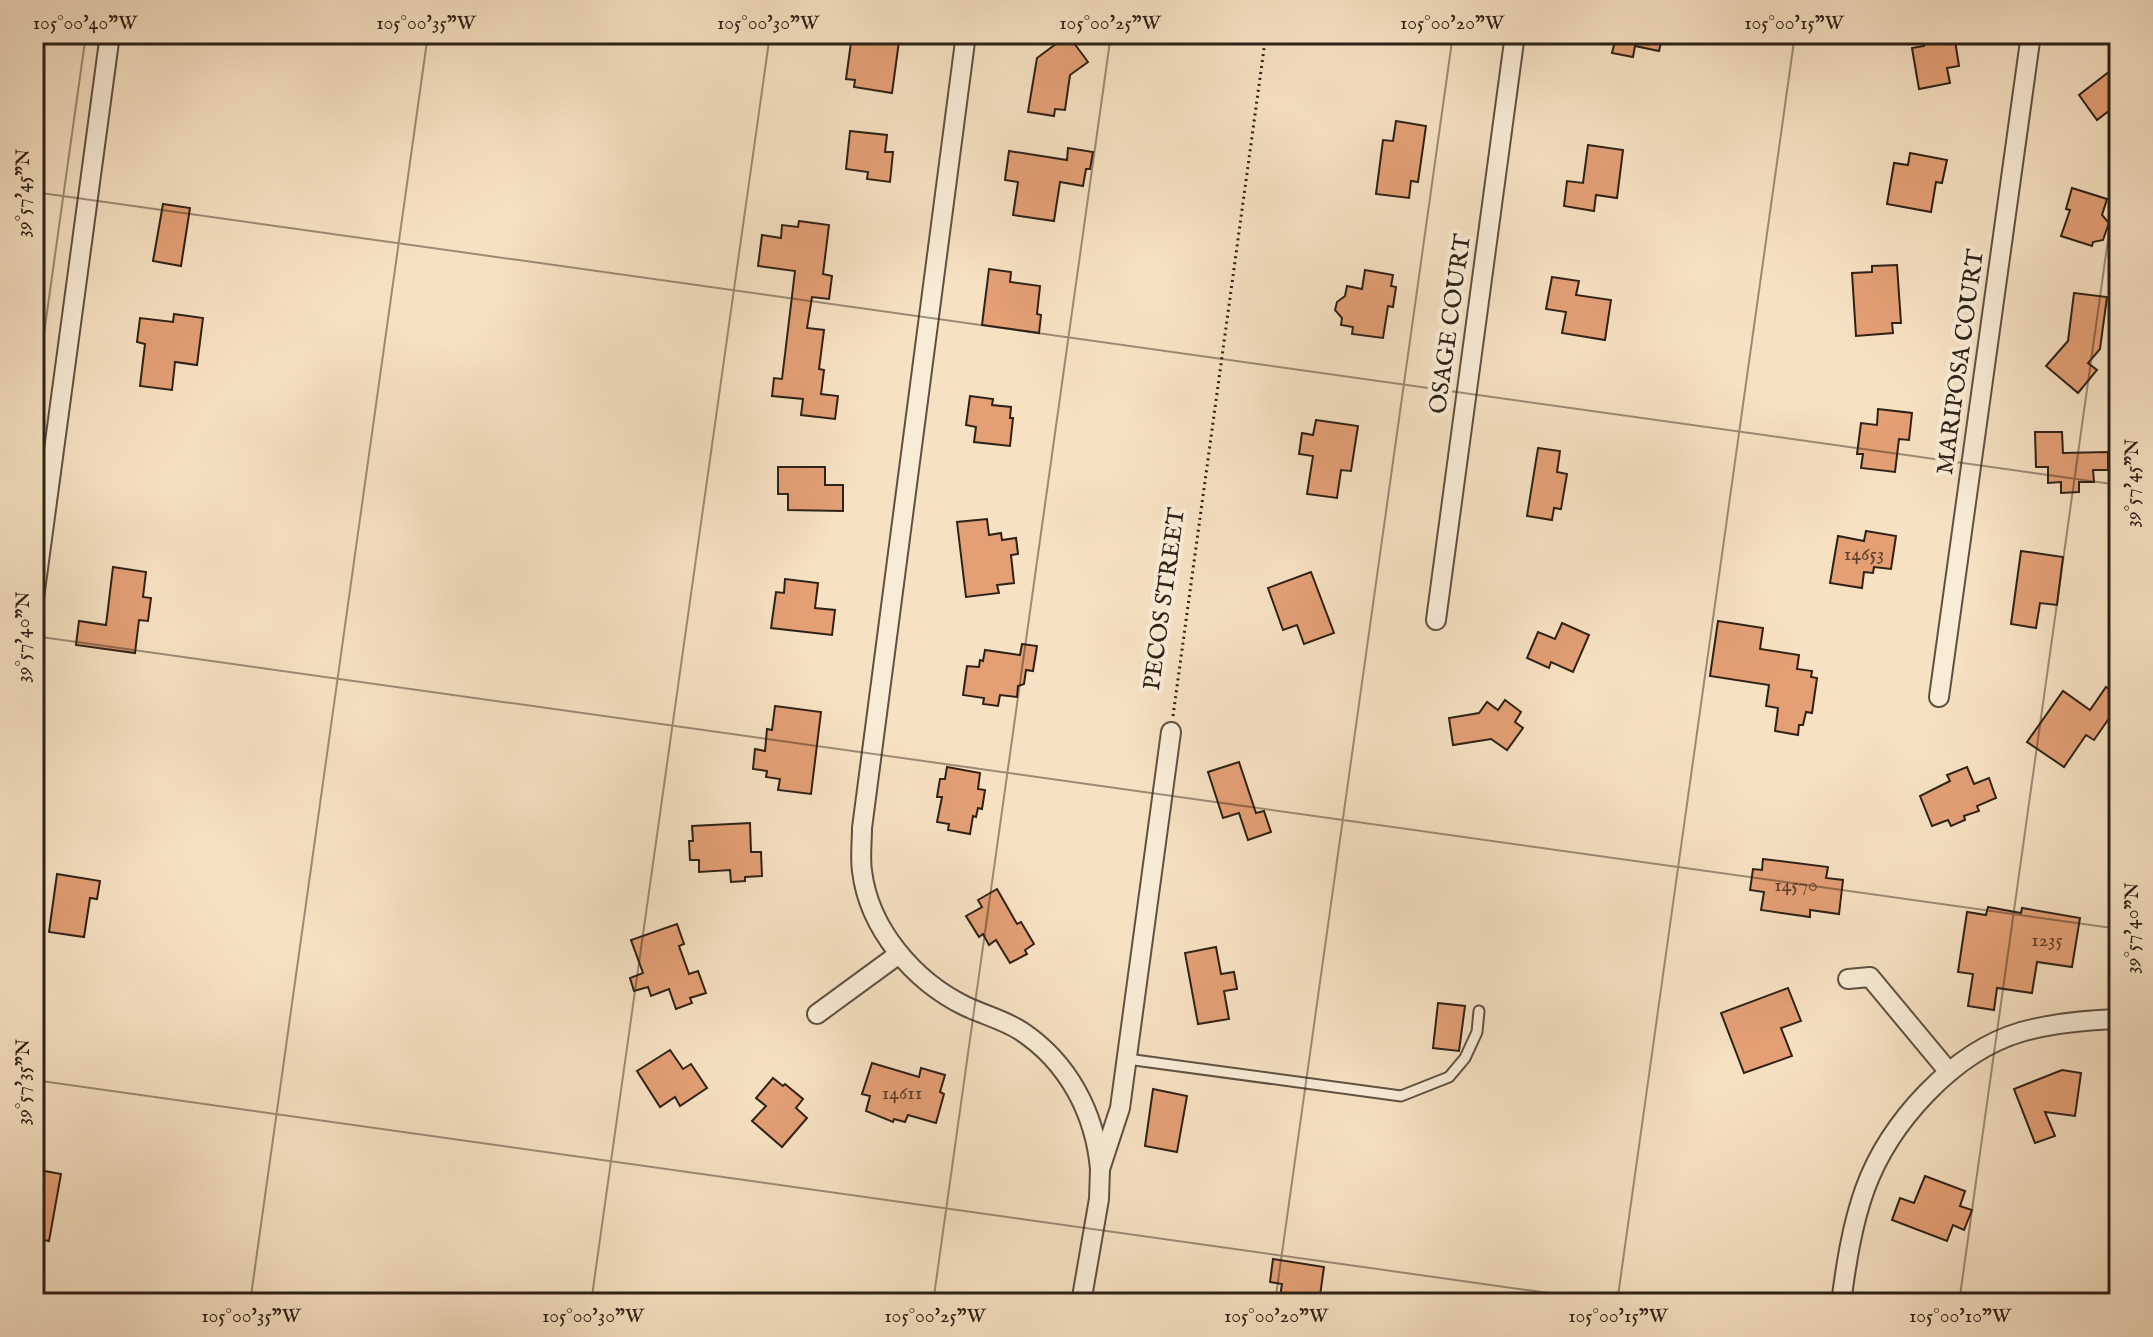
<svg xmlns="http://www.w3.org/2000/svg" width="2153" height="1337" viewBox="0 0 2153 1337" font-family="'IM FELL English',serif">
  <style>
    .building { fill: #e49f75; stroke: #2d2117; stroke-width: 2 }
    .lines { fill: none; stroke-linecap: round; stroke-linejoin: round }
    .lane-casing { stroke: #5f5142; stroke-width: 13 }
    .street-casing { stroke: #5f5142; stroke-width: 22 }
    .path { stroke: #2d2117; stroke-width: 3; stroke-dasharray: 2 4; stroke-linecap: butt }
    .lane { stroke: #f9ecd7; stroke-width: 9 }
    .street { stroke: #f9ecd7; stroke-width: 18 }
    .ticks { fill: none; stroke: #2d2117; stroke-width: 2; stroke-opacity: 0.45 }
    .labels { text-anchor: middle; dominant-baseline: central; stroke-width: 8; stroke-linejoin: round; paint-order: stroke }
    .number-label { font-size: 20px; fill: #5b402e }
    .street-label { font-size: 24px; fill: #2d2117; stroke: #f9ecd7 }
    .neatline { fill: none; stroke: #2d2117; stroke-width: 3 }
    .ticks-label { font-size: 20px; text-anchor: middle; fill: #2d2117 }
  </style>
  <rect width="100%" height="100%" fill="#f6e1c2"/>
  <filter id="stains"><feTurbulence type="fractalNoise" baseFrequency=".0025" numOctaves="4"/><feColorMatrix values="0 0 0 0 .2 0 0 0 0 .09 0 0 0 0 .02 0 0 0 .5 -.17"/></filter>
  <radialGradient id="worn" r=".72"><stop offset=".6" stop-color="#630" stop-opacity="0"/><stop offset="1" stop-color="#630" stop-opacity=".3"/></radialGradient>
  <g class="building">
    <polygon points="862,34 900,34 892,93 854,87 855,80 846,79 852,35 861,36"/>
    <polygon points="1611,34 1663,34 1659,51 1635,46 1633,57 1612,53 1615,41 1610,40"/>
    <polygon points="1922,34 1954,34 1959,66 1947,68 1950,83 1919,89 1912,48 1924,46"/>
    <polygon points="1068,35 1088,62 1070,75 1065,110 1055,109 1054,116 1028,112 1037,58"/>
    <polygon points="2119,64 2119,103 2097,120 2079,95"/>
    <polygon points="1396,121 1426,126 1418,182 1411,181 1409,198 1376,194 1383,140 1393,141"/>
    <polygon points="850,131 887,135 885,152 893,152 890,182 867,179 868,172 846,169"/>
    <polygon points="1588,145 1623,150 1617,198 1596,195 1594,211 1564,206 1567,181 1583,183"/>
    <polygon points="1068,148 1093,152 1090,169 1086,169 1083,186 1060,182 1054,221 1013,215 1018,182 1005,180 1009,151 1067,160"/>
    <polygon points="1910,153 1947,160 1942,183 1936,182 1931,212 1887,204 1894,163 1908,165"/>
    <polygon points="2072,188 2107,199 2102,215 2109,223 2103,240 2093,242 2092,246 2061,236 2070,210 2066,209"/>
    <polygon points="163,204 190,208 181,266 153,261"/>
    <polygon points="799,221 829,225 823,274 832,276 829,299 812,297 807,328 824,330 819,369 824,370 821,394 838,396 835,419 801,415 803,399 772,396 774,378 782,379 795,271 758,266 762,235 781,238 782,225 798,227"/>
    <polygon points="1897,265 1901,323 1892,323 1893,333 1856,336 1852,273 1872,272 1872,266"/>
    <polygon points="989,269 1011,272 1010,282 1040,286 1037,314 1041,315 1039,333 982,325"/>
    <polygon points="1365,270 1393,275 1391,286 1396,287 1393,307 1388,306 1383,338 1352,334 1353,327 1341,325 1342,318 1335,310 1337,302 1345,296 1347,286 1362,289"/>
    <polygon points="1552,277 1579,281 1576,295 1611,300 1605,340 1562,333 1566,312 1546,309"/>
    <polygon points="2074,293 2107,297 2100,349 2088,363 2097,370 2078,393 2046,366 2068,341"/>
    <polygon points="174,314 203,318 197,365 175,362 172,390 140,386 145,344 137,342 140,318 173,322"/>
    <polygon points="970,396 993,399 992,405 1011,407 1010,418 1013,418 1010,446 974,442 976,427 966,425"/>
    <polygon points="1878,409 1912,413 1909,440 1899,439 1895,472 1861,468 1863,454 1857,454 1861,423 1877,425"/>
    <polygon points="1316,420 1358,426 1351,471 1341,470 1337,498 1307,494 1313,456 1299,454 1302,433 1313,435"/>
    <polygon points="2035,432 2062,432 2063,453 2108,452 2108,470 2093,470 2094,482 2079,482 2079,492 2061,493 2061,482 2048,483 2048,467 2036,467"/>
    <polygon points="1538,448 1560,451 1557,472 1567,474 1561,509 1554,508 1552,520 1527,516"/>
    <polygon points="778,467 825,467 825,485 843,485 843,511 788,510 788,494 778,494"/>
    <polygon points="987,519 989,535 1001,533 1002,540 1016,538 1018,554 1011,555 1014,583 997,585 999,593 966,597 957,522"/>
    <polygon points="1866,531 1896,536 1891,569 1874,567 1873,573 1864,572 1862,588 1830,583 1838,536 1864,541"/>
    <polygon points="2021,551 2063,557 2057,605 2040,603 2036,628 2011,624"/>
    <polygon points="113,567 146,572 143,597 151,598 148,621 139,620 135,653 76,645 79,621 106,625"/>
    <polygon points="1311,572 1334,633 1304,644 1297,625 1283,630 1268,588"/>
    <polygon points="785,579 818,583 815,608 835,610 832,635 771,628 776,592 784,593"/>
    <polygon points="1718,621 1763,628 1760,649 1799,655 1797,669 1812,671 1811,677 1817,678 1812,713 1806,712 1803,725 1799,725 1798,735 1775,731 1778,708 1766,706 1769,685 1710,676"/>
    <polygon points="1562,623 1589,635 1573,672 1551,662 1549,668 1527,658 1538,632 1555,639"/>
    <polygon points="1022,644 1037,646 1033,671 1026,670 1024,684 1018,686 1017,697 1000,695 998,706 983,704 984,698 963,695 967,666 979,667 980,660 983,661 985,650 1020,655"/>
    <polygon points="2106,687 2119,696 2119,704 2094,740 2086,735 2064,767 2027,742 2063,691 2090,710"/>
    <polygon points="1505,700 1521,712 1515,722 1523,728 1507,750 1491,739 1453,745 1449,718 1479,713 1487,702 1498,710"/>
    <polygon points="775,706 821,712 811,794 778,790 780,779 766,777 767,771 753,769 755,749 765,751 767,729 772,730"/>
    <polygon points="1239,762 1256,813 1264,811 1271,832 1248,840 1239,813 1223,818 1208,772"/>
    <polygon points="947,767 980,773 978,789 985,790 982,809 978,808 976,817 973,816 970,834 948,830 949,824 937,822 942,797 937,797 940,779 945,779"/>
    <polygon points="1967,767 1974,784 1989,778 1996,798 1977,806 1979,811 1964,816 1965,820 1951,826 1948,820 1932,826 1920,796 1950,781 1947,775"/>
    <polygon points="750,823 751,852 761,852 762,876 745,877 745,881 731,882 730,870 699,872 699,860 690,860 689,841 693,841 692,826"/>
    <polygon points="1763,859 1828,867 1826,878 1843,880 1839,914 1810,910 1810,917 1761,910 1764,892 1750,890 1753,869 1762,870"/>
    <polygon points="57,874 100,881 97,899 90,898 84,937 49,932"/>
    <polygon points="997,889 1017,924 1021,922 1034,944 1025,950 1027,954 1010,963 996,940 989,945 983,934 979,937 966,916 982,907 978,900"/>
    <polygon points="1988,907 2021,913 2022,908 2080,918 2072,967 2037,962 2032,993 1997,988 1994,1010 1968,1006 1973,974 1958,972 1967,912 1986,915"/>
    <polygon points="677,924 684,944 679,946 689,974 698,971 706,993 690,998 692,1003 676,1009 669,989 651,996 648,987 634,991 630,978 643,973 631,940"/>
    <polygon points="1216,947 1221,974 1234,972 1237,989 1224,991 1229,1019 1198,1024 1185,953"/>
    <polygon points="1788,988 1801,1021 1781,1028 1792,1056 1744,1073 1721,1013"/>
    <polygon points="1438,1003 1465,1006 1459,1051 1433,1048"/>
    <polygon points="670,1050 683,1069 691,1064 707,1088 680,1106 675,1097 660,1107 637,1071"/>
    <polygon points="872,1063 919,1077 921,1068 945,1075 940,1092 944,1094 936,1123 908,1115 905,1122 894,1119 893,1122 866,1111 870,1096 862,1094"/>
    <polygon points="2062,1070 2081,1073 2075,1116 2045,1112 2055,1136 2035,1143 2014,1089"/>
    <polygon points="773,1078 783,1086 785,1084 803,1099 796,1108 807,1118 782,1147 752,1121 766,1106 756,1098"/>
    <polygon points="1153,1089 1187,1096 1177,1152 1145,1146"/>
    <polygon points="34,1169 61,1174 49,1241 34,1238"/>
    <polygon points="1925,1176 1965,1191 1960,1206 1972,1210 1964,1230 1953,1225 1947,1241 1892,1220 1900,1198 1914,1203"/>
    <polygon points="1273,1259 1324,1267 1319,1303 1279,1303 1282,1284 1270,1282"/>
  </g>
  <g class="lines">
    <g class="lane-casing">
      <polyline id="lane" points="1127,1059 1401,1096 1449,1077 1465,1058 1477,1032 1479,1011"/>
    </g>
    <g class="street-casing">
      <g id="street">
        <path d="M 966,34 L 862,828 C 862,842 860,857 862,871 C 869,929 914,981 965,1006 C 984,1015 1004,1020 1021,1031 C 1068,1062 1095,1113 1100,1169"/>
        <polyline points="34,598 110,34"/>
        <polyline points="1436,620 1515,34"/>
        <polyline points="1939,697 2031,34"/>
        <polyline points="1848,979 1870,977 1949,1072"/>
        <polyline points="817,1014 899,954"/>
        <polyline points="1081,1303 1099,1199 1100,1169 1120,1108 1171,732"/>
        <path d="M 1841,1303 C 1846,1265 1852,1225 1865,1189 C 1889,1123 1953,1052 2021,1032 C 2053,1023 2087,1020 2119,1019"/>
      </g>
    </g>
    <polyline class="path" points="1173,716 1266,34"/>
    <use href="#lane" class="lane"/>
    <use href="#street" class="street"/>
  </g>
  <path class="ticks" d="M 2071,34 L 2119,41M 34,192 L 2119,485M 34,405 L 86,34M 34,636 L 2119,929M 34,1080 L 1619,1303M 250,1303 L 428,34M 591,1303 L 770,34M 933,1303 L 1111,34M 1275,1303 L 1453,34M 1617,1303 L 1795,34M 1959,1303 L 2119,161"/>
  <g class="labels">
    <g class="number-label">
      <text x="1864" y="554">14653</text>
      <text x="1796" y="885">14570</text>
      <text x="2047" y="940">1235</text>
      <text x="902" y="1093">14611</text>
    </g>
    <g class="street-label">
      <text transform="translate(1451 324) rotate(-82)">OSAGE COURT</text>
      <text transform="translate(1961 362) rotate(-82)">MARIPOSA COURT</text>
      <text transform="translate(1165 599) rotate(-82)">PECOS STREET</text>
    </g>
  </g>
  <rect width="2153" height="1337" fill="none" stroke="#f6e1c2" stroke-width="88"/>
  <rect x="44" y="44" width="2065" height="1249" class="neatline"/>
  <g class="ticks-label">
    <text x="85" y="29">105°00'40"W</text>
    <text x="426" y="29">105°00'35"W</text>
    <text x="768" y="29">105°00'30"W</text>
    <text x="1110" y="29">105°00'25"W</text>
    <text x="1452" y="29">105°00'20"W</text>
    <text x="1794" y="29">105°00'15"W</text>
    <text transform="translate(22 193) rotate(-90)" y="7">39°57'45"N</text>
    <text transform="translate(2131 483) rotate(-90)" y="7">39°57'45"N</text>
    <text transform="translate(22 637) rotate(-90)" y="7">39°57'40"N</text>
    <text transform="translate(2131 928) rotate(-90)" y="7">39°57'40"N</text>
    <text transform="translate(22 1082) rotate(-90)" y="7">39°57'35"N</text>
    <text x="251" y="1322">105°00'35"W</text>
    <text x="593" y="1322">105°00'30"W</text>
    <text x="935" y="1322">105°00'25"W</text>
    <text x="1276" y="1322">105°00'20"W</text>
    <text x="1618" y="1322">105°00'15"W</text>
    <text x="1960" y="1322">105°00'10"W</text>
  </g>
  <rect width="100%" height="100%" filter="url(#stains)"/>
  <rect width="100%" height="100%" fill="url(#worn)"/>
</svg>
